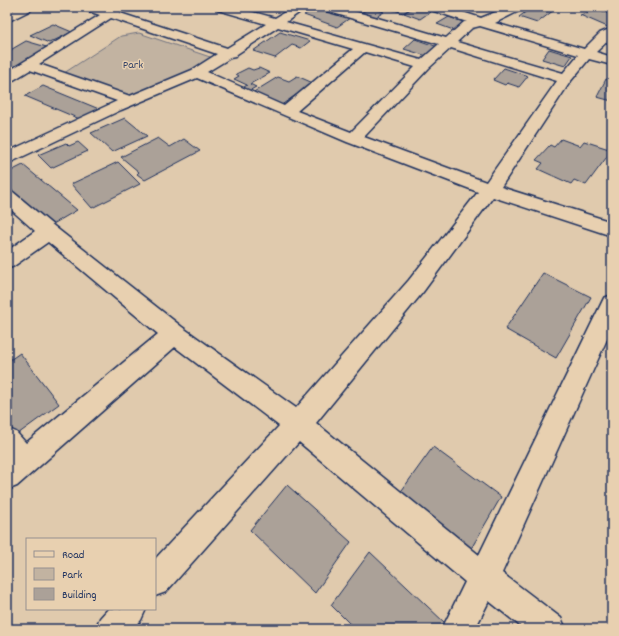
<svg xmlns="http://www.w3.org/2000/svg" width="619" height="636" viewBox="0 0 619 636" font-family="Dekko,sans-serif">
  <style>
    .green { fill: #c2b3a1; stroke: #6e7180 }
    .building { fill: #aba198; stroke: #1b2f5e }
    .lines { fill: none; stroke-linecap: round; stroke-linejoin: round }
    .minor-casing { stroke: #1b2f5e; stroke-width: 3 }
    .major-casing { stroke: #1b2f5e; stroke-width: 3 }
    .minor { fill: #e8d0b0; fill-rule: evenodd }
    .major { fill: #e8d0b0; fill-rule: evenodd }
    .labels { text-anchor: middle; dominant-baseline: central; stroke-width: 3; stroke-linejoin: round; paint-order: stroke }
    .far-park-label { font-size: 12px; fill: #344368; stroke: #e8d0b0 }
  </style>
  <rect width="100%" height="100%" fill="#e0caad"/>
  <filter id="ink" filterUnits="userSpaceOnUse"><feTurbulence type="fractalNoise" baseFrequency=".025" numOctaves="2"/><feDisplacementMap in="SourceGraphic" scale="8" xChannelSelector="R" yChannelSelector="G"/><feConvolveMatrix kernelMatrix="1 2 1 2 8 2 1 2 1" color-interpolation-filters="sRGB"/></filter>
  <g filter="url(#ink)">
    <polygon class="green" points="139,33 213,58 209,63 132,99 61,75 121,36"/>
    <g class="building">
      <polygon points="317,7 350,18 337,27 304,15"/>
      <polygon points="335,7 362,7 352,13"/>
      <polygon points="371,7 384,12 371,20 357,15"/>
      <polygon points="394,7 413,7 403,13 391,9"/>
      <polygon points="414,7 423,7 433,10 420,19 404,13"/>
      <polygon points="532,7 544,7 554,10 537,23 519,17"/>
      <polygon points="599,9 612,16 612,27 610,28 580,15"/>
      <polygon points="449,17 469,24 456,31 437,24"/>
      <polygon points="53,24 72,32 49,43 30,35"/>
      <polygon points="280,32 310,41 301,48 292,45 275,58 253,51"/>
      <polygon points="415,39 438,47 427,56 404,49"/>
      <polygon points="26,41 50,48 17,68 7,64 7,52"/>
      <polygon points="549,49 572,56 565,66 542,59"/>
      <polygon points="248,68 253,70 259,68 270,73 250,84 256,87 247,92 241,89 247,85 234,79 239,76 236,74"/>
      <polygon points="504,68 528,76 519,87 507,83 505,85 493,80"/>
      <polygon points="297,76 313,83 280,106 252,93 278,77 289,81"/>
      <polygon points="606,79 612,81 612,101 597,97"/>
      <polygon points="43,86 99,109 82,120 25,96"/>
      <polygon points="125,118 147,136 112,152 91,133"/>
      <polygon points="158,138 170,147 184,139 200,151 145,180 137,174 139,172 121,157"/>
      <polygon points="561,139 580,146 584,141 612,150 586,185 574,180 571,184 538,169 543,163 536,160 550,145 554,147"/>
      <polygon points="78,142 88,151 51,168 38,155 66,143 69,146"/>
      <polygon points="118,162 140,184 92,208 71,184"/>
      <polygon points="23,165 77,210 48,227 7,191 7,173"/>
      <polygon points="543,273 591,297 556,358 505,329"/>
      <polygon points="20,353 59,404 11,439 7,432 7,362"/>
      <polygon points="433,447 501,497 468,554 397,497"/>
      <polygon points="287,485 351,542 315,593 250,530"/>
      <polygon points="370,552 445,623 441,629 355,629 331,605"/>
    </g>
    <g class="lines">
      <g class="minor-casing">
        <g id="minor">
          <path d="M 83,7 L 101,7 L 109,10 L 113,7 L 123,7 L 124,9 L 120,13 L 227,48 L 266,24 L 218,10 L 216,7 L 235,7 L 275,18 L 293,7 L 307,7 L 286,22 L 421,60 L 439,44 L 323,10 L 321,7 L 340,7 L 446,38 L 464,22 L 467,22 L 431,10 L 429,7 L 447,7 L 481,18 L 508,7 L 523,7 L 521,10 L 495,23 L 584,49 L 600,33 L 612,28 L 612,37 L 596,52 L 612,57 L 612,65 L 589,59 L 570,82 L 501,187 L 612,222 L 612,236 L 493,197 L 423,292 L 316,423 L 479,555 L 604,298 L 612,295 L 612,328 L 502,573 L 561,618 L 566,629 L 524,629 L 489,601 L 475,629 L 442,629 L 465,582 L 299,442 L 166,592 L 155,596 L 155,559 L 279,426 L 175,347 L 17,486 L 7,490 L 7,428 L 16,432 L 26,443 L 158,334 L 48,242 L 14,266 L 7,269 L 7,251 L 35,231 L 7,206 L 7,190 L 13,192 L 55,227 L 182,327 L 296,408 L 409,280 L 478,192 L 347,142 L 197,78 L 121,110 L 7,164 L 7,152 L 117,101 L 30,70 L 12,81 L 7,82 L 7,72 L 100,15 L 85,10 ZM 111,18 L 217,54 L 192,70 L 130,96 L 39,64 ZM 480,26 L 578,55 L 563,73 L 457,42 L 472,28 ZM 278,27 L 353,49 L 284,106 L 207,72 L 230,58 L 235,57 L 237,54 ZM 451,48 L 557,81 L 486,182 L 364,137 L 429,68 ZM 365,52 L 415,67 L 351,132 L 297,111 Z"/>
          <polygon points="108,609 146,609 141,620 133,629 95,629 100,618"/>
        </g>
      </g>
      <g class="major-casing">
        <polygon id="major" points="18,7 33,7 31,10 7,22 7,13"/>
      </g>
      <use href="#minor" class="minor"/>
      <use href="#major" class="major"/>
    </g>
  </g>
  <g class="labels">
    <g class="far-park-label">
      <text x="133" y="65">Park</text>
    </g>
  </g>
  <rect width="619" height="636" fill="none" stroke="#e8d0b0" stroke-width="24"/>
  <rect x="12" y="12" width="595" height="612" fill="none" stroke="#1b2f5e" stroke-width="1.5" filter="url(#ink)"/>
  <rect x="26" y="538" width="130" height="72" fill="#e8d0b0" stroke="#96908f"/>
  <rect x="34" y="551" width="20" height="6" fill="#e8d0b0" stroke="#96908f"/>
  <text x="62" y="558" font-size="12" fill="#1b2f5e">Road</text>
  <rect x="34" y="568" width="20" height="12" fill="#c2b3a1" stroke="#96908f"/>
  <text x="62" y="578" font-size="12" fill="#1b2f5e">Park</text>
  <rect x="34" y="588" width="20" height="12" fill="#aba198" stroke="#96908f"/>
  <text x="62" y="598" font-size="12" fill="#1b2f5e">Building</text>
</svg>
